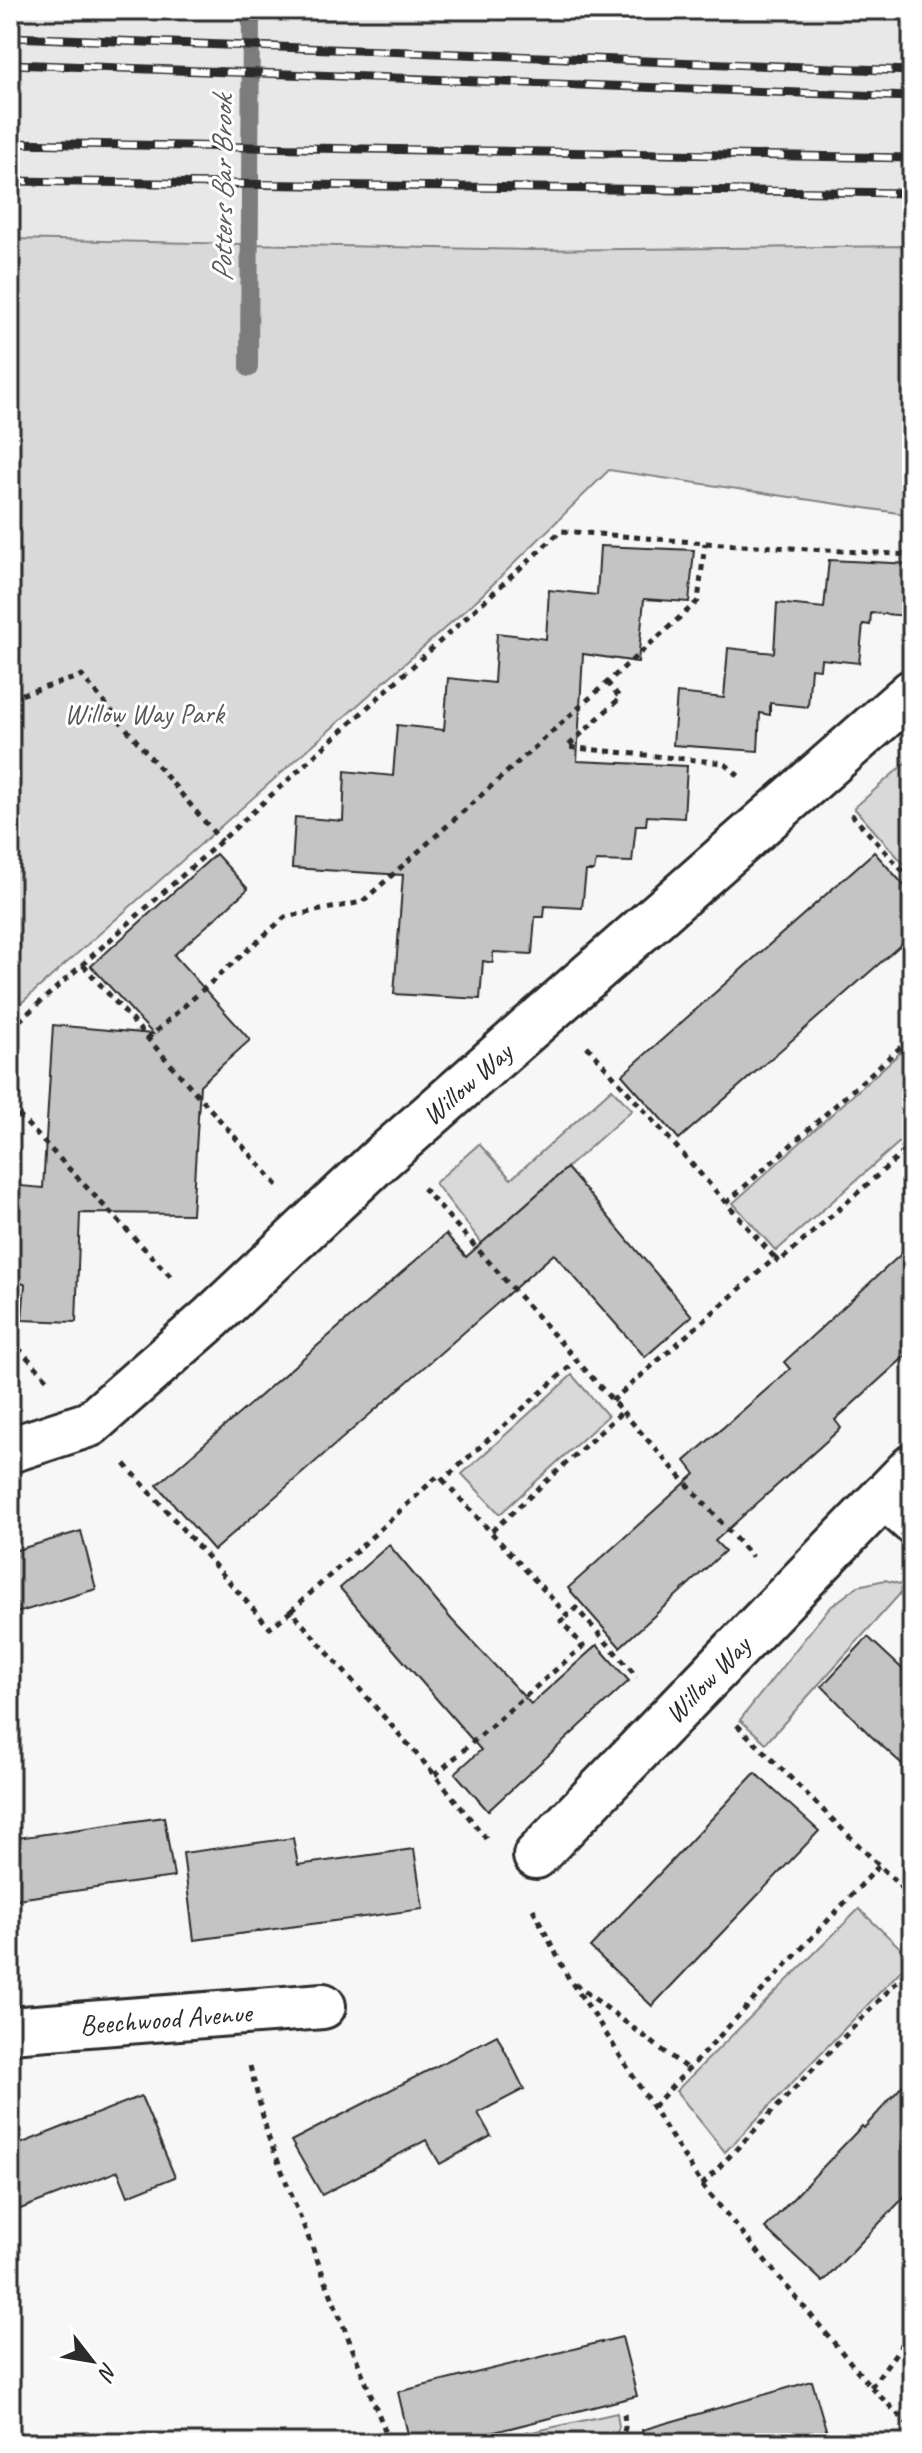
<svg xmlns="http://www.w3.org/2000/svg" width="922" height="2453" viewBox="0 0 922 2453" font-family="Caveat,sans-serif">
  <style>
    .built { fill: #e8e8e8 }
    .green { fill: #d9d9d9; stroke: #828282; stroke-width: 2 }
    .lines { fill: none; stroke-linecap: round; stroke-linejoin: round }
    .stream { stroke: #7b7b7b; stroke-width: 18 }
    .building { fill: #c4c4c4; stroke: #2b2b2b; stroke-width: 2 }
    .street-casing { stroke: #2b2b2b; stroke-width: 50 }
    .path { stroke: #2b2b2b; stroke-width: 5; stroke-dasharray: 6 6; stroke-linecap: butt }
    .street { stroke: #fff; stroke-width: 44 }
    .rail-casing { stroke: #2b2b2b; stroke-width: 9 }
    .rail { stroke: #fff; stroke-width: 6; stroke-dasharray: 18; stroke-linecap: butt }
    .labels { text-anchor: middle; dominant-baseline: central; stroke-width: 6; stroke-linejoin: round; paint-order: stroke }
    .park-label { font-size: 28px; fill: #565656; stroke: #fff }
    .street-label { font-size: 28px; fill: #2b2b2b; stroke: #fff }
    .water-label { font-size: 30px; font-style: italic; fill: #5a5a5a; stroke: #fff }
  </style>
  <rect width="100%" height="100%" fill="#f7f7f7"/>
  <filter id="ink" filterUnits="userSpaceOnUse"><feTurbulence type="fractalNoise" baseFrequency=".0125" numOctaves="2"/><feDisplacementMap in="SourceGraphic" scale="16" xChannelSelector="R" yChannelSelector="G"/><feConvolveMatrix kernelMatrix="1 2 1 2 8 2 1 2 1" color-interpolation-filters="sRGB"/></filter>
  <g filter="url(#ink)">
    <polygon class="built" points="10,10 912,10 912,246 530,250 10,239"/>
    <g class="green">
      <polygon points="10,239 530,250 912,246 912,515 609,470 481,596 10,1013"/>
      <polygon points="912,757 912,857 904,864 854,808"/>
      <polygon points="912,1042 912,1131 776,1251 733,1203"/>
      <polygon points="612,1089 632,1110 482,1243 435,1183 479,1144 511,1179"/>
      <polygon points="572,1375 608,1416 500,1514 462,1474"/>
      <polygon points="885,1580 907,1586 766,1743 740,1720 828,1609 858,1586"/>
      <polygon points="859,1909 912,1959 725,2152 676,2091"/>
      <polygon points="617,2413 619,2427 613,2443 535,2443 532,2432"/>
    </g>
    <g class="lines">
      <polyline class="stream" points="249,368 251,10"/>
    </g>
    <g class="building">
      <polygon points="600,546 694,550 689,602 644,599 638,662 583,654 577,761 687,766 684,818 647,816 646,825 636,825 632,862 596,861 594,871 586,871 582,908 545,906 544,917 535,917 532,954 493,952 493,963 483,961 480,999 394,994 403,875 292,868 295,817 343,821 345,771 393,776 397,725 444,730 448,678 494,683 497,633 546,639 549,590 597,595"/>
      <polygon points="829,560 912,564 909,616 871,613 870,625 863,624 859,663 821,659 820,669 811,668 808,707 770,703 770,715 760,713 758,751 673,745 677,693 724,698 728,648 774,653 777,603 824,608"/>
      <polygon points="874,852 912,894 912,935 679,1139 622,1075"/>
      <polygon points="216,854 248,889 174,955 250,1040 200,1085 192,1214 80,1213 76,1322 22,1320 25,1284 13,1283 14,1272 10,1272 10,1185 43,1188 53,1025 153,1034 91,966"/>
      <polygon points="567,1168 692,1316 645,1357 554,1254 214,1550 157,1485 446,1234 466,1257"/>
      <polygon points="912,1244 912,1350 835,1420 841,1428 715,1541 725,1551 620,1647 568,1588 695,1474 685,1461 790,1369 784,1362"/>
      <polygon points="81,1531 96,1589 10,1615 10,1552"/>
      <polygon points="389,1545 452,1620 531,1704 597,1645 629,1681 488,1811 455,1773 481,1750 340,1588"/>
      <polygon points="868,1637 912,1678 912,1773 871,1736 822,1686"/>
      <polygon points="755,1773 819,1831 652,2006 590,1947"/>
      <polygon points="164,1817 174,1877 10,1900 10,1839"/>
      <polygon points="293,1838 298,1865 414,1849 423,1909 194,1940 183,1853"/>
      <polygon points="497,2035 524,2089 478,2113 491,2136 440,2164 426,2140 322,2195 291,2141"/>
      <polygon points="912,2075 912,2189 823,2282 765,2228 862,2126 864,2128"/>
      <polygon points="141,2096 175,2177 128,2196 118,2171 10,2213 10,2148"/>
      <polygon points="622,2337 637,2396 451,2443 410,2443 398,2392"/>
      <polygon points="812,2381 830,2443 644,2443 642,2430"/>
    </g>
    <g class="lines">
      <g class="street-casing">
        <g id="street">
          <path id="s1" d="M 10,1450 L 90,1424 L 211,1318 L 377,1162 L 912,692"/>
          <polyline points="884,1496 912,1521"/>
          <path id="s2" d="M 536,1856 L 912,1467"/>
          <path id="s3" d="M 10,2030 L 323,2006"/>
        </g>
      </g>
      <g class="path">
        <polyline points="607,682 620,698 567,747 724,763 740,777"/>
        <polyline points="10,698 82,676 221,841"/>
        <polyline points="851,814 912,881"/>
        <polyline points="83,965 278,1186"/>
        <polyline points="10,1029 221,841 561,531 705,543 912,555"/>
        <polyline points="147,1039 285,917 362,902 698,601 705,543"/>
        <polyline points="587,1046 775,1258"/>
        <polyline points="10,1106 174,1280"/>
        <polyline points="423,1188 752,1557"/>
        <polyline points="726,1203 912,1037"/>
        <polyline points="10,1339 50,1382"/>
        <polyline points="612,1401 775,1258 779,1262 912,1145"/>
        <polyline points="125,1464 270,1628 291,1611 435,1775 488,1841"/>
        <polyline points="443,1480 568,1616 576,1608 637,1677"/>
        <polyline points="492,1531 622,1412"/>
        <polyline points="291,1611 439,1475 443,1480 576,1361"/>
        <polyline points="737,1725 912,1898"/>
        <polyline points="435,1775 583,1646 561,1621 568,1616"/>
        <polyline points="533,1909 569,1979 591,2010 702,2185 871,2387 912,2428"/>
        <polyline points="575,1984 689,2070"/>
        <polyline points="250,2066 268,2136 390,2443"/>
        <polyline points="653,2107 880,1865"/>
        <polyline points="702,2185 912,1966"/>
        <polyline points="871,2387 912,2331"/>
        <polyline points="527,2431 530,2443"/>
        <polyline points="620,2443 625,2428 624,2411"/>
      </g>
      <use href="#street" class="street"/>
      <g class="rail-casing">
        <g id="rail">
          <polyline points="10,37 912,71"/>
          <polyline points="10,64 912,97"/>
          <polyline points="10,143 912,158"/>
          <polyline points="10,181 912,193"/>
        </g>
      </g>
      <use href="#rail" class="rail"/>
    </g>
  </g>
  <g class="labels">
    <g class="park-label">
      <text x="144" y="713">Willow Way Park</text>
    </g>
    <g class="street-label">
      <text stroke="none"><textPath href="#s1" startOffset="592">Willow Way</textPath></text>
      <text stroke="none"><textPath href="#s2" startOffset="246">Willow Way</textPath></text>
      <text stroke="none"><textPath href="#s3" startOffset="156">Beechwood Avenue</textPath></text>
    </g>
    <g class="water-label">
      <text transform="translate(222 189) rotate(-90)">Potters Bar Brook</text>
    </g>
  </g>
  <rect width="922" height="2453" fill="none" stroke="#fff" stroke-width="40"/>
  <rect x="20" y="20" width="882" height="2413" fill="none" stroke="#2b2b2b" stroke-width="3" filter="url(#ink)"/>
  <g transform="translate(92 2361) rotate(121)" stroke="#ffffff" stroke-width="6" paint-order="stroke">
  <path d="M0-6L14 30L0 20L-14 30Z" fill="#2b2b2b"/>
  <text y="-12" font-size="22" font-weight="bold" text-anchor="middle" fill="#2b2b2b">N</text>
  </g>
</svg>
